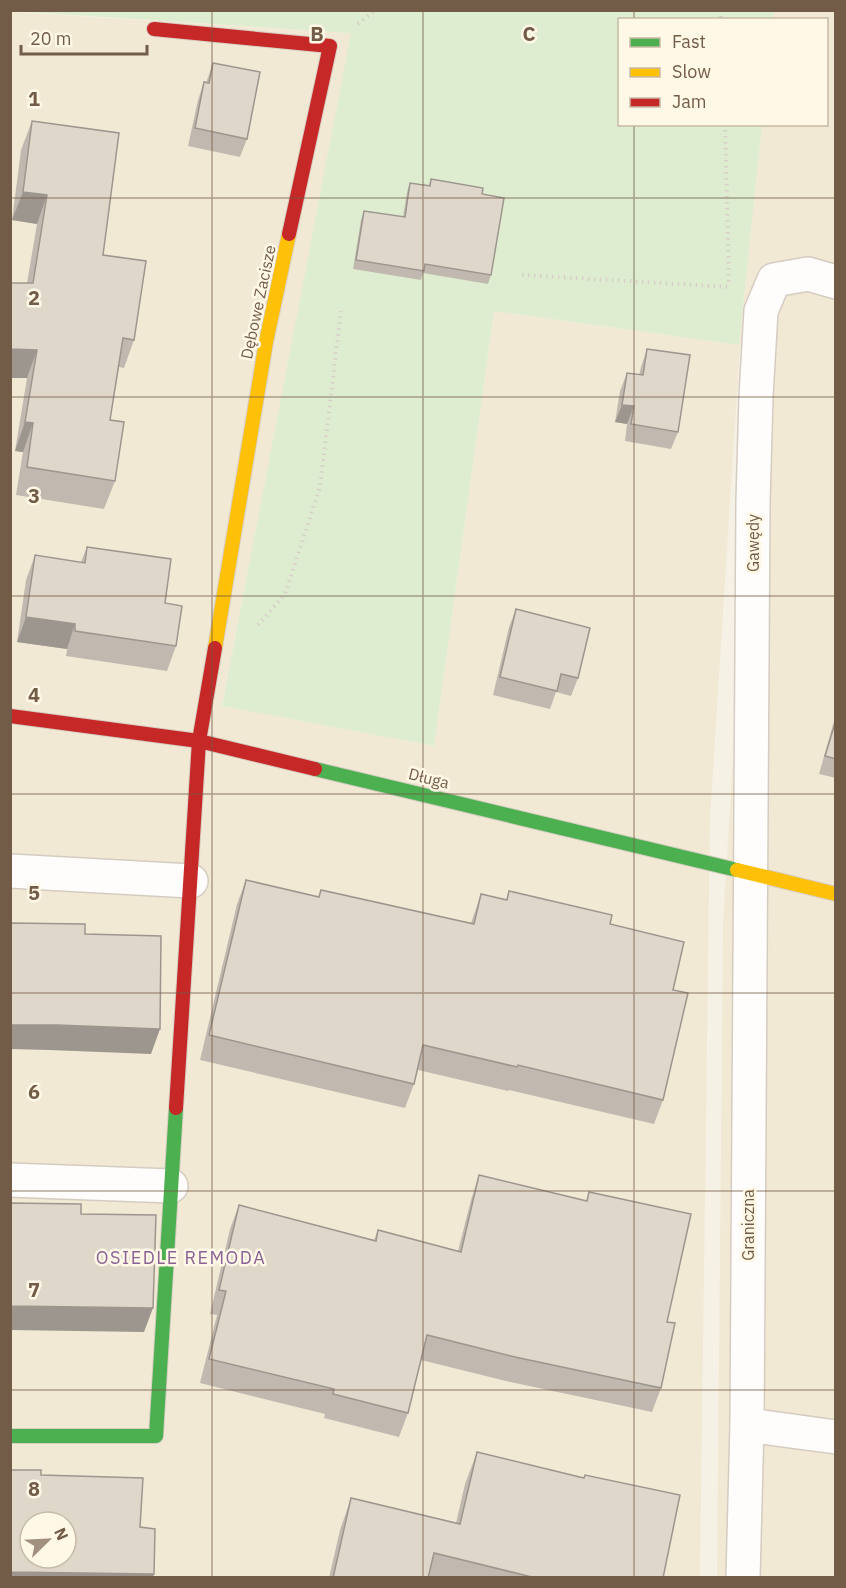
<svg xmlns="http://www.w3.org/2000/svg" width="846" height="1588" viewBox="0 0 846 1588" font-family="'IBM Plex Sans',sans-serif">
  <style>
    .residential { fill: #f2e9d5; fill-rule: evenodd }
    .green { fill: #deedd0 }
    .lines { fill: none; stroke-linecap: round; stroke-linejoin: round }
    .street-casing { stroke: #d5ccc1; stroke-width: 36 }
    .fast-casing { stroke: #d6cec2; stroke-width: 16 }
    .slow-casing { stroke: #d6cec2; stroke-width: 16 }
    .jam-casing { stroke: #d6cec2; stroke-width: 16 }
    .path { stroke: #d7d0c9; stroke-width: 4; stroke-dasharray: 1.5 4.5; stroke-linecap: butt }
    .street { stroke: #fefdfb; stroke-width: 33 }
    .fast { stroke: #4caf50; stroke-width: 14 }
    .slow { stroke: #ffc107; stroke-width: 14 }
    .jam { stroke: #c62828; stroke-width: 14 }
    .wall { fill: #c1b9af }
    .shaded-wall { fill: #9d968e }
    .building { fill: #e0d7cb; stroke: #9d968e; stroke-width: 1.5; fill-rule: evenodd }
    .grid { fill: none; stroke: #735c47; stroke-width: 1.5; stroke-opacity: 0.55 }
    .labels { text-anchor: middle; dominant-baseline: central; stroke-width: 5; stroke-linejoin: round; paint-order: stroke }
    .street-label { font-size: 16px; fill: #735c47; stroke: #fff8e6 }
    .neighbourhood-label { font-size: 18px; letter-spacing: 1.5px; fill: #8b6296; stroke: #fff8e6 }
    .grid-label { font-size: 20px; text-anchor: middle; font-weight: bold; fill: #735c47; stroke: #fff8e6; stroke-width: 5; stroke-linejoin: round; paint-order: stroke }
  </style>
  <rect width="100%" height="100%" fill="#f6f1e5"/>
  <path class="residential" d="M 774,11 L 835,11 L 835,1577 L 717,1577 L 723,922 L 758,345 L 740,345 L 710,819 L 700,1577 L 11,1577 L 10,12 L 352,33 L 222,705 L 434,746 L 494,311 L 739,345 L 762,125 L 826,124 L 826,20 L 773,19 ZM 30,1522 L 66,1522 L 66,1558 L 30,1558 Z"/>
  <polygon class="green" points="10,11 774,11 773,19 620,20 620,124 762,125 739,345 494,311 434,746 222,706 351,33"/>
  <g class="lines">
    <g class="street-casing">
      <g id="street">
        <polyline points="10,871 191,881"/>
        <polyline points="10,1180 171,1186"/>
        <polyline points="747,1425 836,1437"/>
        <polyline points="743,1578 747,1425 753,502 756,396 761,311 774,280 808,274 836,282"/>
      </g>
    </g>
    <g class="fast-casing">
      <g id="fast">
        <polyline points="315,769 737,870"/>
        <polyline points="10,1436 156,1436 176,1108"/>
      </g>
    </g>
    <g class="slow-casing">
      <g id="slow">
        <polyline points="215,648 266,342 289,234"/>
        <polyline points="737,870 836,894"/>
      </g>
    </g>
    <g class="jam-casing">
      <g id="jam">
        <polyline points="154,29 330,46 289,234"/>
        <polyline points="10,716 199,741 315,769"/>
        <polyline points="176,1108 199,741 215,648"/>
      </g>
    </g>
    <g class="path">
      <polyline points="721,10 721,20"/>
      <polyline points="358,24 375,10"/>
      <polyline points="725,124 729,283"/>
      <polyline points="522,275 730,287"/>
      <polyline points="258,625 285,594 320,487 341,311"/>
    </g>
    <use href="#street" class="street"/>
    <use href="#fast" class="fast"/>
    <use href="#slow" class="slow"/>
    <use href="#jam" class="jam"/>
  </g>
  <g class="wall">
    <polygon points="213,63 247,139 240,157 188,146 198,100 204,82 206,83"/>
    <polygon points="32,121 103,255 134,340 124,368 119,367 110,420 115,481 104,509 16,495 23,452 15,451 27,378 10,378 10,283 27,283 37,224 12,220 21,150"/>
    <polygon points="431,179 482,194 491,275 488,284 423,273 421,280 353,269 361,220 364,211 403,217 407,192 410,183 429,185"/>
    <polygon points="647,349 678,432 671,449 625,441 627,424 615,422 620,391 627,373 639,375 641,367"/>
    <polygon points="87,547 165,603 176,646 167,671 66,656 67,649 17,642 26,580 35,555 81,562"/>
    <polygon points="516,609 578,678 571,696 556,692 550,709 493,695 509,627"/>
    <polygon points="836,714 836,778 819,774"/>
    <polygon points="246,880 318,897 321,890 471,923 481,894 506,900 509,891 610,924 673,990 663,1100 654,1124 509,1090 508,1091 418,1070 414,1084 405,1108 200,1060 237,904"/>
    <polygon points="479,1175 586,1201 589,1192 667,1322 661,1388 652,1412 506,1381 421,1360 408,1413 399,1437 324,1418 325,1414 200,1383 217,1315 210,1314 230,1229 239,1205 374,1240 378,1230 458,1251 471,1200"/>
    <polygon points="477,1452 663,1578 329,1578 340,1530 351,1498 456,1523 465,1484"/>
  </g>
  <g class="shaded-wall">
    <polygon points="23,192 47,195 37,224 12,220"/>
    <polygon points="10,349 37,350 27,378 10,378"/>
    <polygon points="622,405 634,406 627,424 615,422"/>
    <polygon points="25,422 33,423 23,452 15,451"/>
    <polygon points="26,617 75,624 67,649 17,642"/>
    <polygon points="10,1025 57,1025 160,1029 151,1054 49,1050 10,1049"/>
    <polygon points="10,1306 153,1308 144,1332 10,1330"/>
    <polygon points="10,1572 32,1572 154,1574 153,1578 10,1578"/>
  </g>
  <g class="building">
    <polygon points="213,63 260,72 247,139 195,128 204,82 209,83"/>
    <polygon points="32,121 119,133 103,255 146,261 134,340 123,338 110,420 124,422 115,481 27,467 33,423 25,422 37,350 10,349 10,283 33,283 47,195 23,192"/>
    <polygon points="431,179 483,188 482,194 504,198 491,275 425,264 424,271 356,260 364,211 405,217 410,183 430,186"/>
    <polygon points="647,349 690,355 678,432 631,424 634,406 622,405 627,373 643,375"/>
    <polygon points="87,547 171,559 165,603 182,606 176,646 75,631 75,624 26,617 35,555 85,563"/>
    <polygon points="516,609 590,628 578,678 561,674 557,691 500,677"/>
    <polygon points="836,720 836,759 825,756"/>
    <polygon points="246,880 319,897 321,890 474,924 481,894 507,900 509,891 612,915 610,924 684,942 673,990 688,993 663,1100 518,1065 517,1067 423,1045 414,1084 209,1035"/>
    <polygon points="10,923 85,924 85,934 161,936 160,1029 57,1025 10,1025"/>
    <polygon points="479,1175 587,1201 589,1192 691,1214 667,1322 675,1323 661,1388 515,1357 427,1335 408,1413 333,1394 334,1389 209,1359 226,1291 219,1290 239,1205 376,1241 378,1230 461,1252"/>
    <polygon points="10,1203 81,1204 81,1214 156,1215 153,1308 10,1306"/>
    <polygon points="477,1452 584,1478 585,1475 680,1495 663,1578 536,1578 434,1553 428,1578 333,1578 351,1498 460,1524"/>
    <path d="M 10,1470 L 41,1470 L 41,1475 L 143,1478 L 140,1527 L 155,1529 L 154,1574 L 10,1572 ZM 30,1522 L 66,1522 L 66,1558 L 30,1558 Z"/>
  </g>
  <path class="grid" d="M 212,10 L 212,1578M 423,10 L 423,1578M 634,10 L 634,20M 634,124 L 634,1578M 10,198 L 836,198M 10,397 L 836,397M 10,596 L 836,596M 10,794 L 836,794M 10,993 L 836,993M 10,1191 L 836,1191M 10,1390 L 836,1390"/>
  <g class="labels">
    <g class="street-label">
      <text transform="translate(258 302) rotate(-78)">Dębowe Zacisze</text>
      <text transform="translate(753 543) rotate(-90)">Gawędy</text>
      <text transform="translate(429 778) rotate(14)">Długa</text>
      <text transform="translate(748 1225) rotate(-90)">Graniczna</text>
    </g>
    <g class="neighbourhood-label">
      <text x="181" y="1257">OSIEDLE REMODA</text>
    </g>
  </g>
  <g class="grid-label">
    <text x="317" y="41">B</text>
    <text x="529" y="41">C</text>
    <text x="34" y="106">1</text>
    <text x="34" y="305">2</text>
    <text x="34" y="503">3</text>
    <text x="34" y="702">4</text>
    <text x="34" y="900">5</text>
    <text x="34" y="1099">6</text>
    <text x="34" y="1297">7</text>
    <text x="34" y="1496">8</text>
  </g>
  <rect width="846" height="1588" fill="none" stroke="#735c47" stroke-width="24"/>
  <rect x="618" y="18" width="210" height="108" fill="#fff8e6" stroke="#c7baa6" stroke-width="1.5"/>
  <rect x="630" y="38" width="30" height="9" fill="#4caf50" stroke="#c7baa6" stroke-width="1.5"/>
  <text x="672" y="48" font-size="18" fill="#735c47">Fast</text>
  <rect x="630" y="68" width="30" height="9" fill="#ffc107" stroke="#c7baa6" stroke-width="1.5"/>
  <text x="672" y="78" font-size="18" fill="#735c47">Slow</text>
  <rect x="630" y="98" width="30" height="9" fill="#c62828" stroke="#c7baa6" stroke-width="1.5"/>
  <text x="672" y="108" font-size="18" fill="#735c47">Jam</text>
  <g transform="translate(48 1540) rotate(66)"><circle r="28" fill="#fff8e6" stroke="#c7baa6" stroke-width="1.5"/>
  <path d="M0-4.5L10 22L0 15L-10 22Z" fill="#a1907e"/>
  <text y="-9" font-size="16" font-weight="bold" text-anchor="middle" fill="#735c47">N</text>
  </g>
  <path d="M21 45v9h126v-9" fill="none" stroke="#735c47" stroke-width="3"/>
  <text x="30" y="45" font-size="18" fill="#735c47" stroke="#fff8e6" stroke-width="4.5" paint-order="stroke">20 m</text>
</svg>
